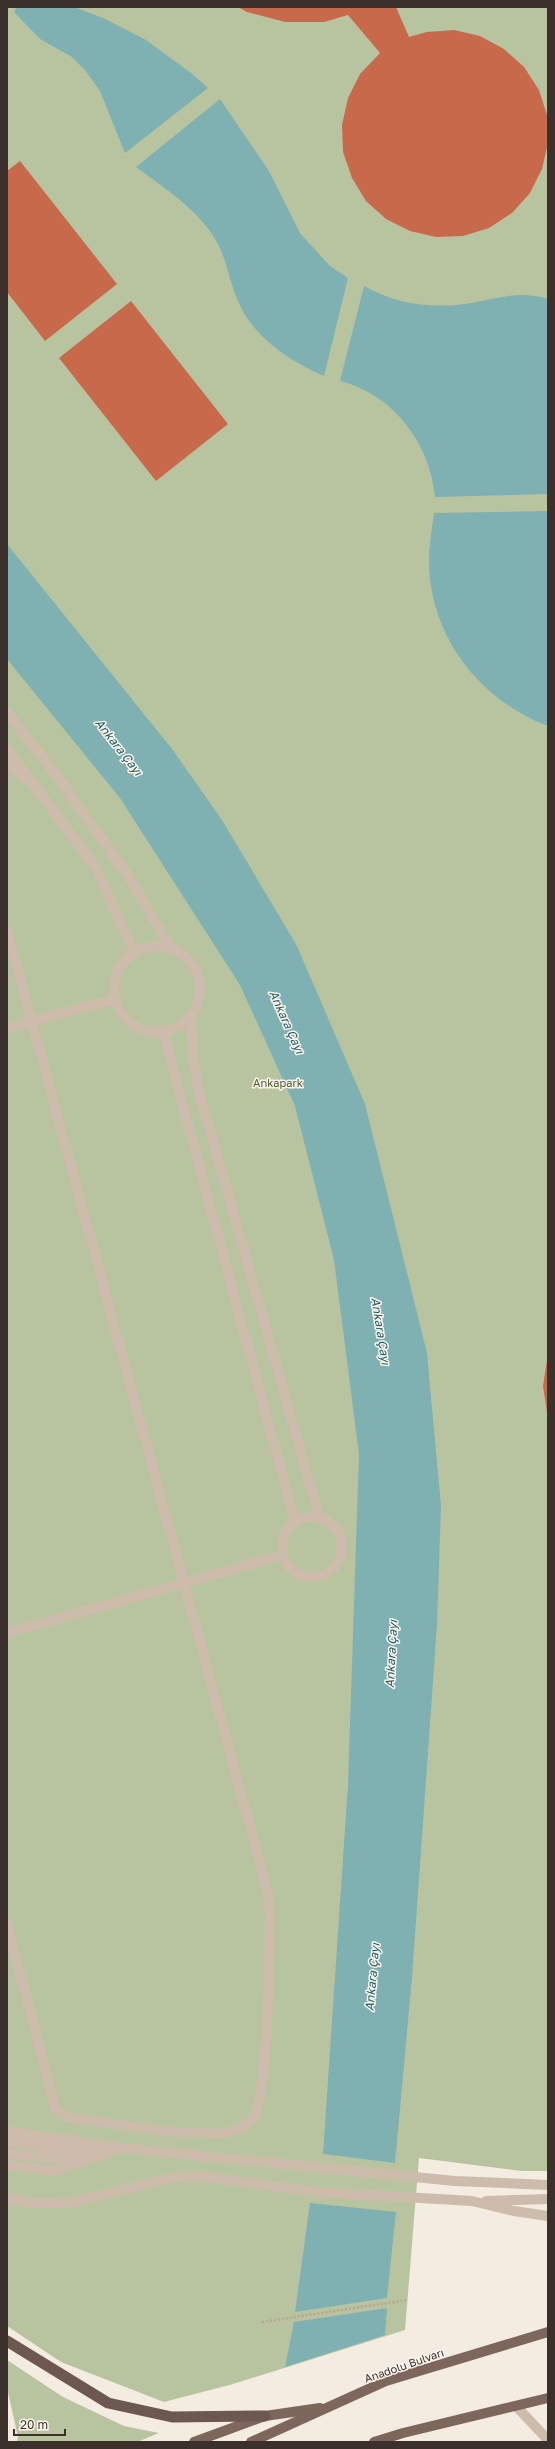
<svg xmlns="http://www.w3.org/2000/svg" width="555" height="2449" viewBox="0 0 555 2449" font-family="'Golos Text',sans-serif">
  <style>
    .green { fill: #b8c4a0 }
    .water { fill: #7fb0b2 }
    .building { fill: #c8694b }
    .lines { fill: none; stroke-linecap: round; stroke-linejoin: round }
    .path { stroke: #b9a596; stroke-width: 2.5; stroke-dasharray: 2 2; stroke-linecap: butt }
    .service { stroke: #cdbbac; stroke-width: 10 }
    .minor { stroke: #cdbbac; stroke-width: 10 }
    .primary { stroke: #7d675c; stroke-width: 10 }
    .trunk { stroke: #6c584f; stroke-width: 11 }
    .labels { text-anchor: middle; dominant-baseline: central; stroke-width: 3; stroke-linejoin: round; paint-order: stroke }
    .park-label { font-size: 11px; fill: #4a5a2e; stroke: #fbf5ee }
    .street-label { font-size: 11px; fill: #3b302b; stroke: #fbf5ee }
    .water-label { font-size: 12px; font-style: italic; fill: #1f5a5e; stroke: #fbf5ee }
  </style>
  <rect width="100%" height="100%" fill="#f4ebe1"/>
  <g class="green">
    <polygon points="7,7 548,7 548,2171 522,2171 419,2158 405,2330 233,2384 164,2402 61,2362 7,2326"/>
    <polygon points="7,2360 63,2397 124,2426 159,2433 137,2442 17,2442 18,2437 7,2388"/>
  </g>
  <g class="water">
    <polygon points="17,7 74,7 103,18 146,40 191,73 208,88 125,153 100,91 85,70 72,57 40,39 14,12"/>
    <path d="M 220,99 L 269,171 L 300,233 L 330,266 L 348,278 L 324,376 C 290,362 252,336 238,301 C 230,283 227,262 218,244 C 200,210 165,189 136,167 Z"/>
    <path d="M 364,286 C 397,305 435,309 472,303 C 498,298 521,290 548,299 L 548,494 L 435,497 C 430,443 393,394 340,381 Z"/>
    <path d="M 548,511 L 548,726 C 477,699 427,633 429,555 C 430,541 432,527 434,513 Z"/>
    <polygon points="7,544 172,749 222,820 297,946 365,1104 427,1353 441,1506 437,1625 412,1977 395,2163 323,2154 348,1785 359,1454 334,1260 295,1106 240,985 120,798 7,659"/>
    <polygon points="310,2203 396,2212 387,2298 295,2312"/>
    <polygon points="387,2308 385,2335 285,2367 294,2322"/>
  </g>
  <g class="building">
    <polygon points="238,7 396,7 409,37 427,32 454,30 480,36 504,49 524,67 539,90 547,115 548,143 542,169 530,193 512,213 489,228 463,236 436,237 410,231 386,219 366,201 352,178 343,152 342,125 348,98 360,74 380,53 348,15 324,22 285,22 247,12"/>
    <polygon points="20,161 117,284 45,341 7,292 7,171"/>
    <polygon points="131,301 228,424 156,481 59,358"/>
    <polygon points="547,1360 548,1360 548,1419 543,1386"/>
  </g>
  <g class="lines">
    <polyline class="path" points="262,2322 407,2300"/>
    <g class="service">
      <polyline points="7,712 54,772 131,880 171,949"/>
      <polyline points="7,749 94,865 135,953"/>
      <polyline points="7,764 24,778"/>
      <path d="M 7,930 L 268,1893 L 270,1916 C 269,1950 269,2101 252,2120 C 245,2128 228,2133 219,2133 C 171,2135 114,2123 65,2117 L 55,2108 L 7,1922"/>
      <circle cx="157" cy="989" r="43"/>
      <polyline points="191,1014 193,1057 200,1095 320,1519"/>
      <polyline points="7,1028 115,999"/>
      <polyline points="163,1031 295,1522"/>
      <circle cx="312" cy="1547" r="30"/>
      <polyline points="7,1633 283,1555"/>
      <polyline points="7,2131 121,2148 455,2181 548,2185"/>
      <polyline points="7,2141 97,2154"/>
      <polyline points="7,2153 77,2161"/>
      <polyline points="7,2165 53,2171 119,2148"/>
      <polyline points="7,2198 34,2203 73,2202 171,2178 197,2176 318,2192 472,2201 514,2211 548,2216"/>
      <polyline points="486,2201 548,2199"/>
    </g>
    <polyline class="minor" points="516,2406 548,2440"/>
    <g class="primary">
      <polyline points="194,2442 265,2416 320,2408"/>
      <polyline points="251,2442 386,2381 548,2332"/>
      <polyline points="374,2442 403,2433 548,2398"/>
    </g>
    <polyline class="trunk" points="7,2341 108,2403 172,2417 265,2416"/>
  </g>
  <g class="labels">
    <g class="park-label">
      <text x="278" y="1082">Ankapark</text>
    </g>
    <g class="street-label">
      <text transform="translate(404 2365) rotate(-19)">Anadolu Bulvarı</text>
    </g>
    <g class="water-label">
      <text transform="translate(119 747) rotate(52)">Ankara Çayı</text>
      <text transform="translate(287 1022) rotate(66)">Ankara Çayı</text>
      <text transform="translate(381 1331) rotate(81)">Ankara Çayı</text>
      <text transform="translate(391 1654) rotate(-87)">Ankara Çayı</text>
      <text transform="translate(372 1977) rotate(-85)">Ankara Çayı</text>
    </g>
  </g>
  <rect width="555" height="2449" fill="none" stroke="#3b302b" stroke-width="16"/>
  <path d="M14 2429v6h51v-6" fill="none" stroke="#3b302b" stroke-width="2"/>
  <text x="20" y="2429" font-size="12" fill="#3b302b" stroke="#fbf5ee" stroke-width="3" paint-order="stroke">20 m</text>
</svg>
